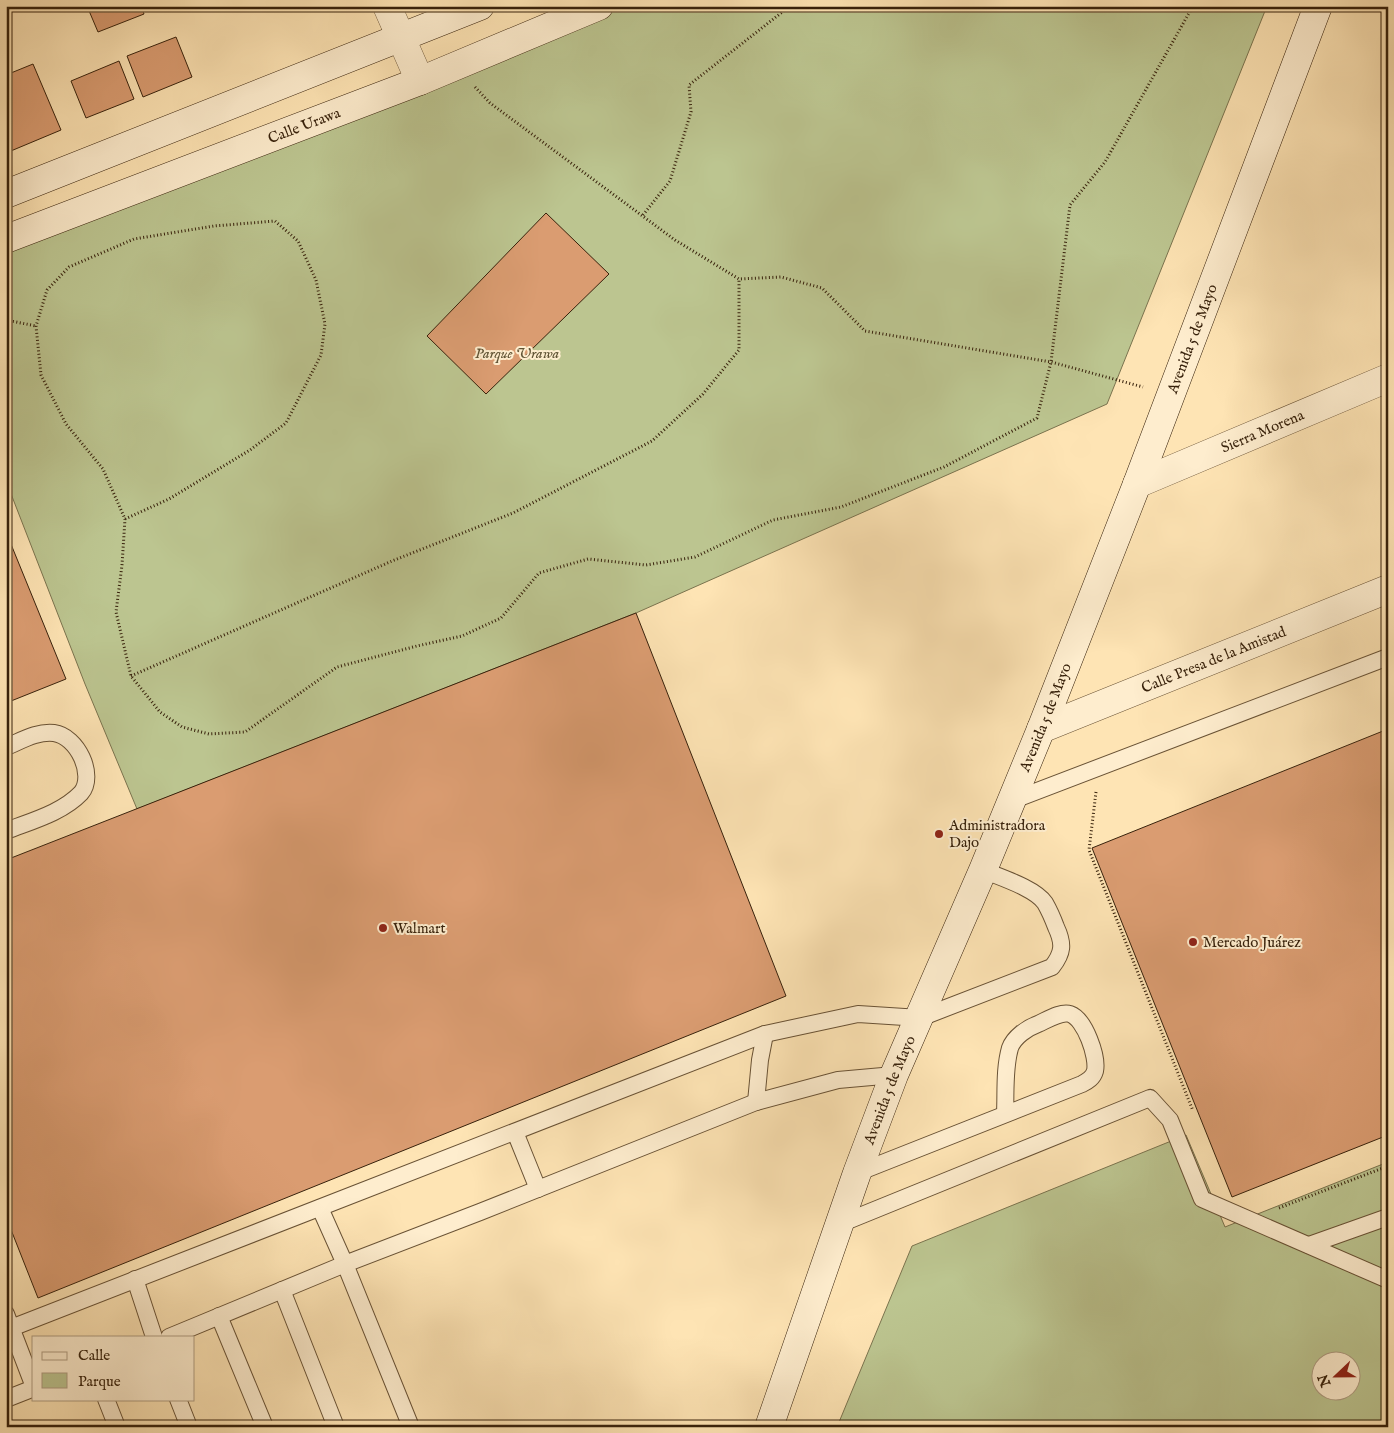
<svg xmlns="http://www.w3.org/2000/svg" width="1394" height="1433" viewBox="0 0 1394 1433" font-family="'IM FELL English',serif">
  <style>
    .green { fill: #bcc590; stroke: #7a734e; fill-rule: evenodd }
    .building { fill: #da9c71; stroke: #37210b }
    .lines { fill: none; stroke-linecap: round; stroke-linejoin: round }
    .lane-casing { stroke: #695235; stroke-width: 18 }
    .street-casing { stroke: #695235; stroke-width: 29 }
    .secondary-casing { stroke: #37210b; stroke-width: 29 }
    .path { stroke: #37210b; stroke-width: 3; stroke-dasharray: 1 2.5; stroke-linecap: butt }
    .lane { stroke: #feedce; stroke-width: 16 }
    .street { stroke: #feedce; stroke-width: 28 }
    .secondary { stroke: #feedce; stroke-width: 28 }
    .poi-dot { fill: #8f2418; stroke: #feedce; stroke-width: 2 }
    .labels { text-anchor: middle; dominant-baseline: central; stroke-width: 4; stroke-linejoin: round; paint-order: stroke }
    .street-label { font-size: 15px; fill: #37210b; stroke: #feedce }
    .park-label { font-size: 15px; font-style: italic; fill: #5f5233; stroke: #feedce }
    .poi-label { font-size: 15px; fill: #37210b; stroke: #feedce; text-anchor: start }
  </style>
  <rect width="100%" height="100%" fill="#fee4b4"/>
  <filter id="stains"><feTurbulence type="fractalNoise" baseFrequency=".004" numOctaves="4"/><feColorMatrix values="0 0 0 0 .2 0 0 0 0 .09 0 0 0 0 .02 0 0 0 .5 -.17"/></filter>
  <radialGradient id="worn" r=".72"><stop offset=".6" stop-color="#630" stop-opacity="0"/><stop offset="1" stop-color="#630" stop-opacity=".3"/></radialGradient>
  <g class="green">
    <polygon points="613,6 1267,6 1107,404 636,613 137,809 85,684 6,481 6,249"/>
    <path d="M 1186,1135 L 1225,1227 L 1388,1162 L 1388,1427 L 837,1427 L 912,1246 ZM 1322,1360 L 1352,1360 L 1352,1390 L 1322,1390 Z"/>
  </g>
  <g class="building">
    <polygon points="87,6 141,6 144,14 98,32"/>
    <polygon points="176,37 192,77 143,97 127,56"/>
    <polygon points="119,61 134,99 86,118 71,81"/>
    <polygon points="33,64 61,130 6,153 6,75"/>
    <polygon points="546,213 609,274 486,394 427,336"/>
    <polygon points="6,532 66,679 6,703"/>
    <polygon points="636,613 786,996 38,1298 6,1217 6,860"/>
    <polygon points="1388,729 1388,1135 1232,1197 1092,848"/>
  </g>
  <g class="lines">
    <g class="lane-casing">
      <g id="lane">
        <path d="M 6,747 C 21,741 37,731 54,733 C 77,736 96,775 81,793 C 62,813 31,821 6,831"/>
        <polyline points="1011,801 1388,657"/>
        <polyline points="756,1102 760,1060 765,1034"/>
        <polyline points="515,1132 538,1189"/>
        <path d="M 857,1173 L 1082,1084 C 1088,1081 1093,1078 1095,1071 C 1098,1057 1085,1019 1070,1014 C 1061,1011 1047,1020 1038,1024 C 1027,1028 1014,1037 1010,1048 C 1004,1069 1006,1093 1005,1113"/>
        <polyline points="320,1208 345,1264 411,1427"/>
        <polyline points="840,1224 1150,1098 1170,1120 1202,1199 1388,1280"/>
        <polyline points="1309,1245 1388,1217"/>
        <polyline points="135,1279 154,1337"/>
        <polyline points="282,1290 336,1427"/>
        <polyline points="6,1314 34,1387"/>
        <polyline points="219,1316 265,1427"/>
        <path d="M 6,1330 L 765,1034 L 858,1014 L 920,1018 L 1052,967 C 1063,953 1064,944 1056,927 C 1053,919 1049,910 1045,903 C 1035,888 999,877 983,870"/>
        <polyline points="169,1337 345,1264 480,1212 756,1102 838,1080 894,1075"/>
        <polyline points="6,1399 34,1388"/>
        <polyline points="106,1399 117,1427"/>
        <polyline points="178,1399 189,1427"/>
      </g>
    </g>
    <g class="street-casing">
      <g id="street">
        <polyline points="387,6 420,81"/>
        <path id="s1" d="M 1137,484 L 1388,378"/>
        <path id="s2" d="M 1041,729 L 1388,589"/>
      </g>
    </g>
    <g class="secondary-casing">
      <g id="secondary">
        <polyline points="6,194 480,6"/>
        <path id="s3" d="M 6,239 L 420,81 L 599,6"/>
        <path id="s4" d="M 769,1427 L 857,1173 L 894,1075 L 983,870 L 1041,729 L 1137,484 L 1318,6"/>
      </g>
    </g>
    <g class="path">
      <polyline points="475,87 490,103 675,240 739,279 781,277 822,288 865,331 1051,362 1143,387"/>
      <polyline points="643,215 670,181 691,112 689,85 790,6"/>
      <polyline points="6,320 36,326"/>
      <polyline points="125,519 169,499 250,450 286,423 321,355 325,324 316,280 298,241 275,221 214,226 134,239 69,267 47,290 36,326 41,375 66,424 103,469 125,519 122,565 116,612 131,676 160,712 182,727 209,734 245,732 337,667 417,646 462,636 501,618 539,573 588,559 646,565 695,557 773,520 841,507 944,467 1037,418 1051,362 1070,205 1105,162 1193,6"/>
      <polyline points="131,676 392,561 513,513 652,441 703,394 739,350 739,279"/>
      <polyline points="1096,792 1089,850 1193,1111"/>
      <polyline points="1279,1208 1388,1166"/>
    </g>
    <use href="#lane" class="lane"/>
    <use href="#street" class="street"/>
    <use href="#secondary" class="secondary"/>
  </g>
  <g class="poi-dot">
    <circle cx="939" cy="834" r="5"/>
    <circle cx="383" cy="928" r="5"/>
    <circle cx="1193" cy="942" r="5"/>
  </g>
  <g class="labels">
    <g class="street-label">
      <text stroke="none"><textPath href="#s3" startOffset="319">Calle Urawa</textPath></text>
      <text stroke="none"><textPath href="#s4" startOffset="1168">Avenida 5 de Mayo</textPath></text>
      <text stroke="none"><textPath href="#s1" startOffset="136">Sierra Morena</textPath></text>
      <text stroke="none"><textPath href="#s2" startOffset="186">Calle Presa de la Amistad</textPath></text>
      <text stroke="none"><textPath href="#s4" startOffset="762">Avenida 5 de Mayo</textPath></text>
      <text stroke="none"><textPath href="#s4" startOffset="358">Avenida 5 de Mayo</textPath></text>
    </g>
    <g class="park-label">
      <text x="517" y="353">Parque Urawa</text>
    </g>
    <g class="poi-label">
      <text x="949" y="825">Administradora<tspan x="949" dy="17">Dajo</tspan></text>
      <text x="393" y="928">Walmart</text>
      <text x="1203" y="942">Mercado Juárez</text>
    </g>
  </g>
  <rect width="1394" height="1433" fill="none" stroke="#fee4b4" stroke-width="25"/>
  <rect x="8" y="8" width="1379" height="1418" fill="none" stroke="#37210b" stroke-width="2.5"/>
  <rect x="12" y="12" width="1369" height="1408" fill="none" stroke="#37210b"/>
  <rect x="32" y="1336" width="162" height="65" fill="#feedce" stroke="#ae9b80"/>
  <rect x="42" y="1352" width="25" height="8" fill="#feedce" stroke="#ae9b80"/>
  <text x="78" y="1360" font-size="15" fill="#37210b">Calle</text>
  <rect x="42" y="1373" width="25" height="15" fill="#bcc590" stroke="#ae9b80"/>
  <text x="78" y="1386" font-size="15" fill="#37210b">Parque</text>
  <g transform="translate(1336 1376) rotate(248)"><circle r="24" fill="#feedce" stroke="#ae9b80"/>
  <path d="M0-4L9 19L0 12L-9 19Z" fill="#8f2418"/>
  <text y="-8" font-size="14" font-weight="bold" text-anchor="middle" fill="#37210b">N</text>
  </g>
  <rect width="100%" height="100%" filter="url(#stains)"/>
  <rect width="100%" height="100%" fill="url(#worn)"/>
</svg>
